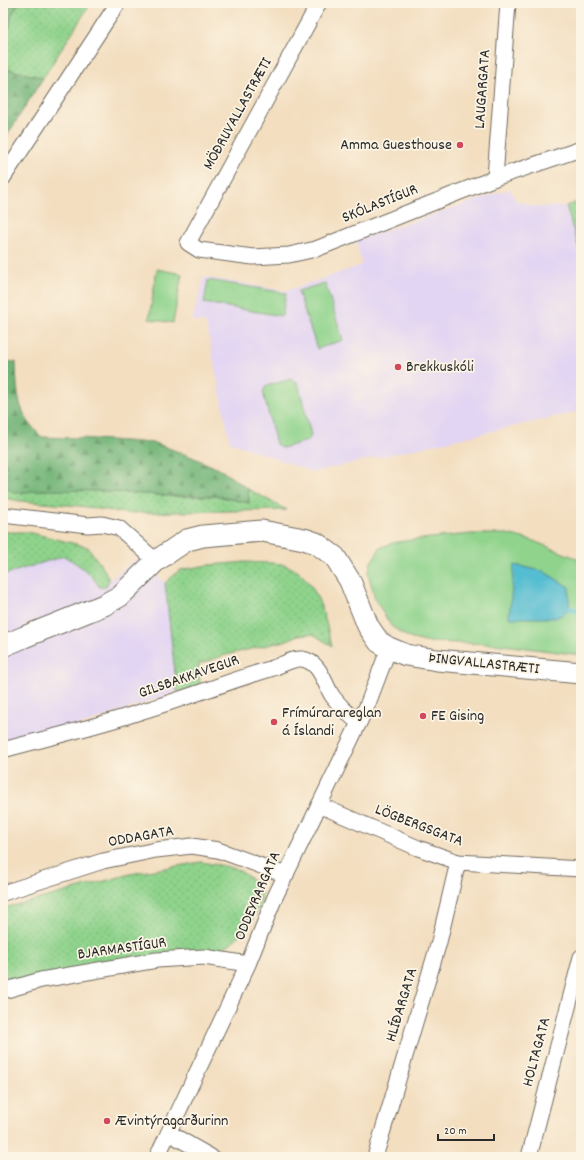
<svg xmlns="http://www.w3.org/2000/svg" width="584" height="1160" viewBox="0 0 584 1160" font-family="Dekko,sans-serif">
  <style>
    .built { fill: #e2d4f3 }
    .grass { fill: url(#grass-dots); stroke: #5d7f5c }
    .forest { fill: url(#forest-firs); stroke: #4f7052 }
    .park { fill: #8fd38c; stroke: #5d7f5c }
    .water { fill: #55bdd1; stroke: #40747e }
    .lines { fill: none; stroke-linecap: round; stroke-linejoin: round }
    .stream { stroke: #55bdd1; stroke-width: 5.5 }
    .street-casing { stroke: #716a5f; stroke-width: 17 }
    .secondary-casing { stroke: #716a5f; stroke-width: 23 }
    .street { stroke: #fff; stroke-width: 15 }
    .secondary { stroke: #fff; stroke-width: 21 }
    .poi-dot { fill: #d1495b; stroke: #fcf5e5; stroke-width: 1.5 }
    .labels { text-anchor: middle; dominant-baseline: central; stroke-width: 3.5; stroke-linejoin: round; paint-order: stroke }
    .street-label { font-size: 16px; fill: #2b2b2b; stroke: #fcf5e5 }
    .poi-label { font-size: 16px; fill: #2b2b2b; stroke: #fcf5e5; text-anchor: start }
  </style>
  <defs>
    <pattern id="grass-dots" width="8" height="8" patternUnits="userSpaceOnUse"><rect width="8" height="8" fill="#8fd38c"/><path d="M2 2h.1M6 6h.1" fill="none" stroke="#7cb579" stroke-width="1.8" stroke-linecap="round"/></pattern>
    <pattern id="forest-firs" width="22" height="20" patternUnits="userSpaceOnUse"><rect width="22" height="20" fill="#73b578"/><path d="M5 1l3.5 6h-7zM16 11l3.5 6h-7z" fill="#5f9363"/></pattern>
  </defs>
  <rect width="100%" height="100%" fill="#fcf5e5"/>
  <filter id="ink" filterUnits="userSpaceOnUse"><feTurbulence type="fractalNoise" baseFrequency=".025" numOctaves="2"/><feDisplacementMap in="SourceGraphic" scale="8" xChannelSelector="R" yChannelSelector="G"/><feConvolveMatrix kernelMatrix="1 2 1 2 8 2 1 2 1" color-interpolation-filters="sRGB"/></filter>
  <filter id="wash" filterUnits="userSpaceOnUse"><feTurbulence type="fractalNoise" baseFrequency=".012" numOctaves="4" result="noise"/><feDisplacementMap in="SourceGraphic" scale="16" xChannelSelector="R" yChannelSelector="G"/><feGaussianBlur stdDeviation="0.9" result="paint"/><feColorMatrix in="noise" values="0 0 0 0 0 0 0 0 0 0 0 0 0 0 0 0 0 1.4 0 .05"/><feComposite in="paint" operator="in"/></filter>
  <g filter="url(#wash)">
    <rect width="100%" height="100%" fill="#f3dec0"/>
    <g class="built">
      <polygon points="510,189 515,200 526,204 538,207 566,206 579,252 581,253 581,411 313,472 230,442 206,323 192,321 204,277 286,291 362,265 356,240"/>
      <polygon points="64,556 77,563 96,581 106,586 109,580 140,557 165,583 177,692 75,727 3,747 3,575"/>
    </g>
    <g class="grass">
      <polygon points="19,3 91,3 43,78 3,68 3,53 12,14"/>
      <polygon points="581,201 581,246 580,252 566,206"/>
      <polygon points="3,486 15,493 44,490 102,491 171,496 217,496 249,503 248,489 287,510 125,513 79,506 20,501 3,498"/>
      <path d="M 3,532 L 28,532 L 88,547 L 105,571 L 109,580 L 106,586 L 100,588 C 92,573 78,564 64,556 L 3,575 Z"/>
      <path d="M 246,562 C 257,563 270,562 281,564 C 317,572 324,616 332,646 L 313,634 L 299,635 L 285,641 L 226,655 L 199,664 L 200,686 L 177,692 L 165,583 L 180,570 L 208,565 Z"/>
      <path d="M 201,862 C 211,864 232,866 240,871 C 247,875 258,884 261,893 C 266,908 238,940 225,947 C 221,949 214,950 210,951 L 3,984 L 3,908 L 33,901 L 130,874 Z"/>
    </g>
    <g class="forest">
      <polygon points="3,3 19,3 12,14 3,53"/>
      <polygon points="3,68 43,78 3,142"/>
      <path d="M 3,361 L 16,362 C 17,394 17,414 42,437 L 80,438 L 155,443 L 192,457 L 221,470 L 248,489 L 249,503 L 217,496 L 171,496 L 102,491 L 44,490 L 15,493 L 3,486 Z"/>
    </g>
    <g class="park">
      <polygon points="157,269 182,274 173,323 149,319"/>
      <polygon points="208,280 286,293 282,316 204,303"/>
      <polygon points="325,283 343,340 317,349 298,291"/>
      <polygon points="292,379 298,383 311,435 308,441 282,448 276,444 263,392 266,386"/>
      <polygon points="471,534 507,534 531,540 581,560 581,655 495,644 425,642 409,638 391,626 375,599 368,573 371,562 380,548 392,543 411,540"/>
    </g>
    <polygon class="water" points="514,565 543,571 569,587 569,608 562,615 555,618 509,618"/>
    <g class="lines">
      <polyline class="stream" points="569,608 581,612"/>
    </g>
  </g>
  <g filter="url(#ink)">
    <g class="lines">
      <g class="street-casing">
        <g id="street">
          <polyline points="319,3 188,243 199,250 253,257 289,255 316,249 495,178 581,149"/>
          <polyline points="3,178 118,3"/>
          <polyline points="495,178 508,3"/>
          <polyline points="3,515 88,525 102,524 119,528 156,561"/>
          <path d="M 3,750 C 51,737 99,726 146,710 C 189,697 230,681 273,668 C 282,665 292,658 302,659 C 321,662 324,684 333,697 C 341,707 349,715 359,723"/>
          <polyline points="319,805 418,848 458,862 581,869"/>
          <polyline points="3,893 103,861 156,850 192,846 218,850 286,875"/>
          <polyline points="3,991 41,980 157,960 204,957 248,964"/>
          <polyline points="169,1133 211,1157"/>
          <polyline points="157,1157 248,964 275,897 367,706 389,648"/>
          <polyline points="375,1157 439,942 458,862"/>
          <polyline points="529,1157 581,957"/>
        </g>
      </g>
      <g class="secondary-casing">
        <polyline id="secondary" points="3,646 24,637 104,605 120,596 156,561 187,540 203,536 262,531 304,539 316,543 335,557 350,581 368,626 379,642 389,648 406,655 437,660 581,673"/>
      </g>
      <use href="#street" class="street"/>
      <use href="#secondary" class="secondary"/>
    </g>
  </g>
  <g class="poi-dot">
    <circle cx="460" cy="145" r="4"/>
    <circle cx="398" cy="367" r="4"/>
    <circle cx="423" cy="716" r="4"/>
    <circle cx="274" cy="722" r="4"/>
    <circle cx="107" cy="1121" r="4"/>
  </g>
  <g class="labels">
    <g class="street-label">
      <text transform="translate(483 89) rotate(-86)">LAUGARGATA</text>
      <text transform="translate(238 114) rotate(-61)">MÖÐRUVALLASTRÆTI</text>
      <text transform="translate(380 204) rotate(-22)">SKÓLASTÍGUR</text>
      <text transform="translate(484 664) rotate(6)">ÞINGVALLASTRÆTI</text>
      <text transform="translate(189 677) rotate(-19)">GILSBAKKAVEGUR</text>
      <text transform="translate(419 826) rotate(21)">LÖGBERGSGATA</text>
      <text transform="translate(141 837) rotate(-10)">ODDAGATA</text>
      <text transform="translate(258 896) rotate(-67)">ODDEYRARGATA</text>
      <text transform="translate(122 949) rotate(-8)">BJARMASTÍGUR</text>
      <text transform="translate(402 1005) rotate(-73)">HLÍÐARGATA</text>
      <text transform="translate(537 1052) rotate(-75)">HOLTAGATA</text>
    </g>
    <g class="poi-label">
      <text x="452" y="145" text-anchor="end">Amma Guesthouse</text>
      <text x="406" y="367">Brekkuskóli</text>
      <text x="282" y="713">Frímúrarareglan<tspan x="282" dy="18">á Íslandi</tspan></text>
      <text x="431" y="716">FE Gising</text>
      <text x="115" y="1121">Ævintýragarðurinn</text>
    </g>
  </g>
  <rect width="584" height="1160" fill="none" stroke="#fcf5e5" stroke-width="16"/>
  <path d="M438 1134v6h56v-6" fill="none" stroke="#2b2b2b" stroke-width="2"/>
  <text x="444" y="1134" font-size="12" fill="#2b2b2b" stroke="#fcf5e5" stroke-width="3" paint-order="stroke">20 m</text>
</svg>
